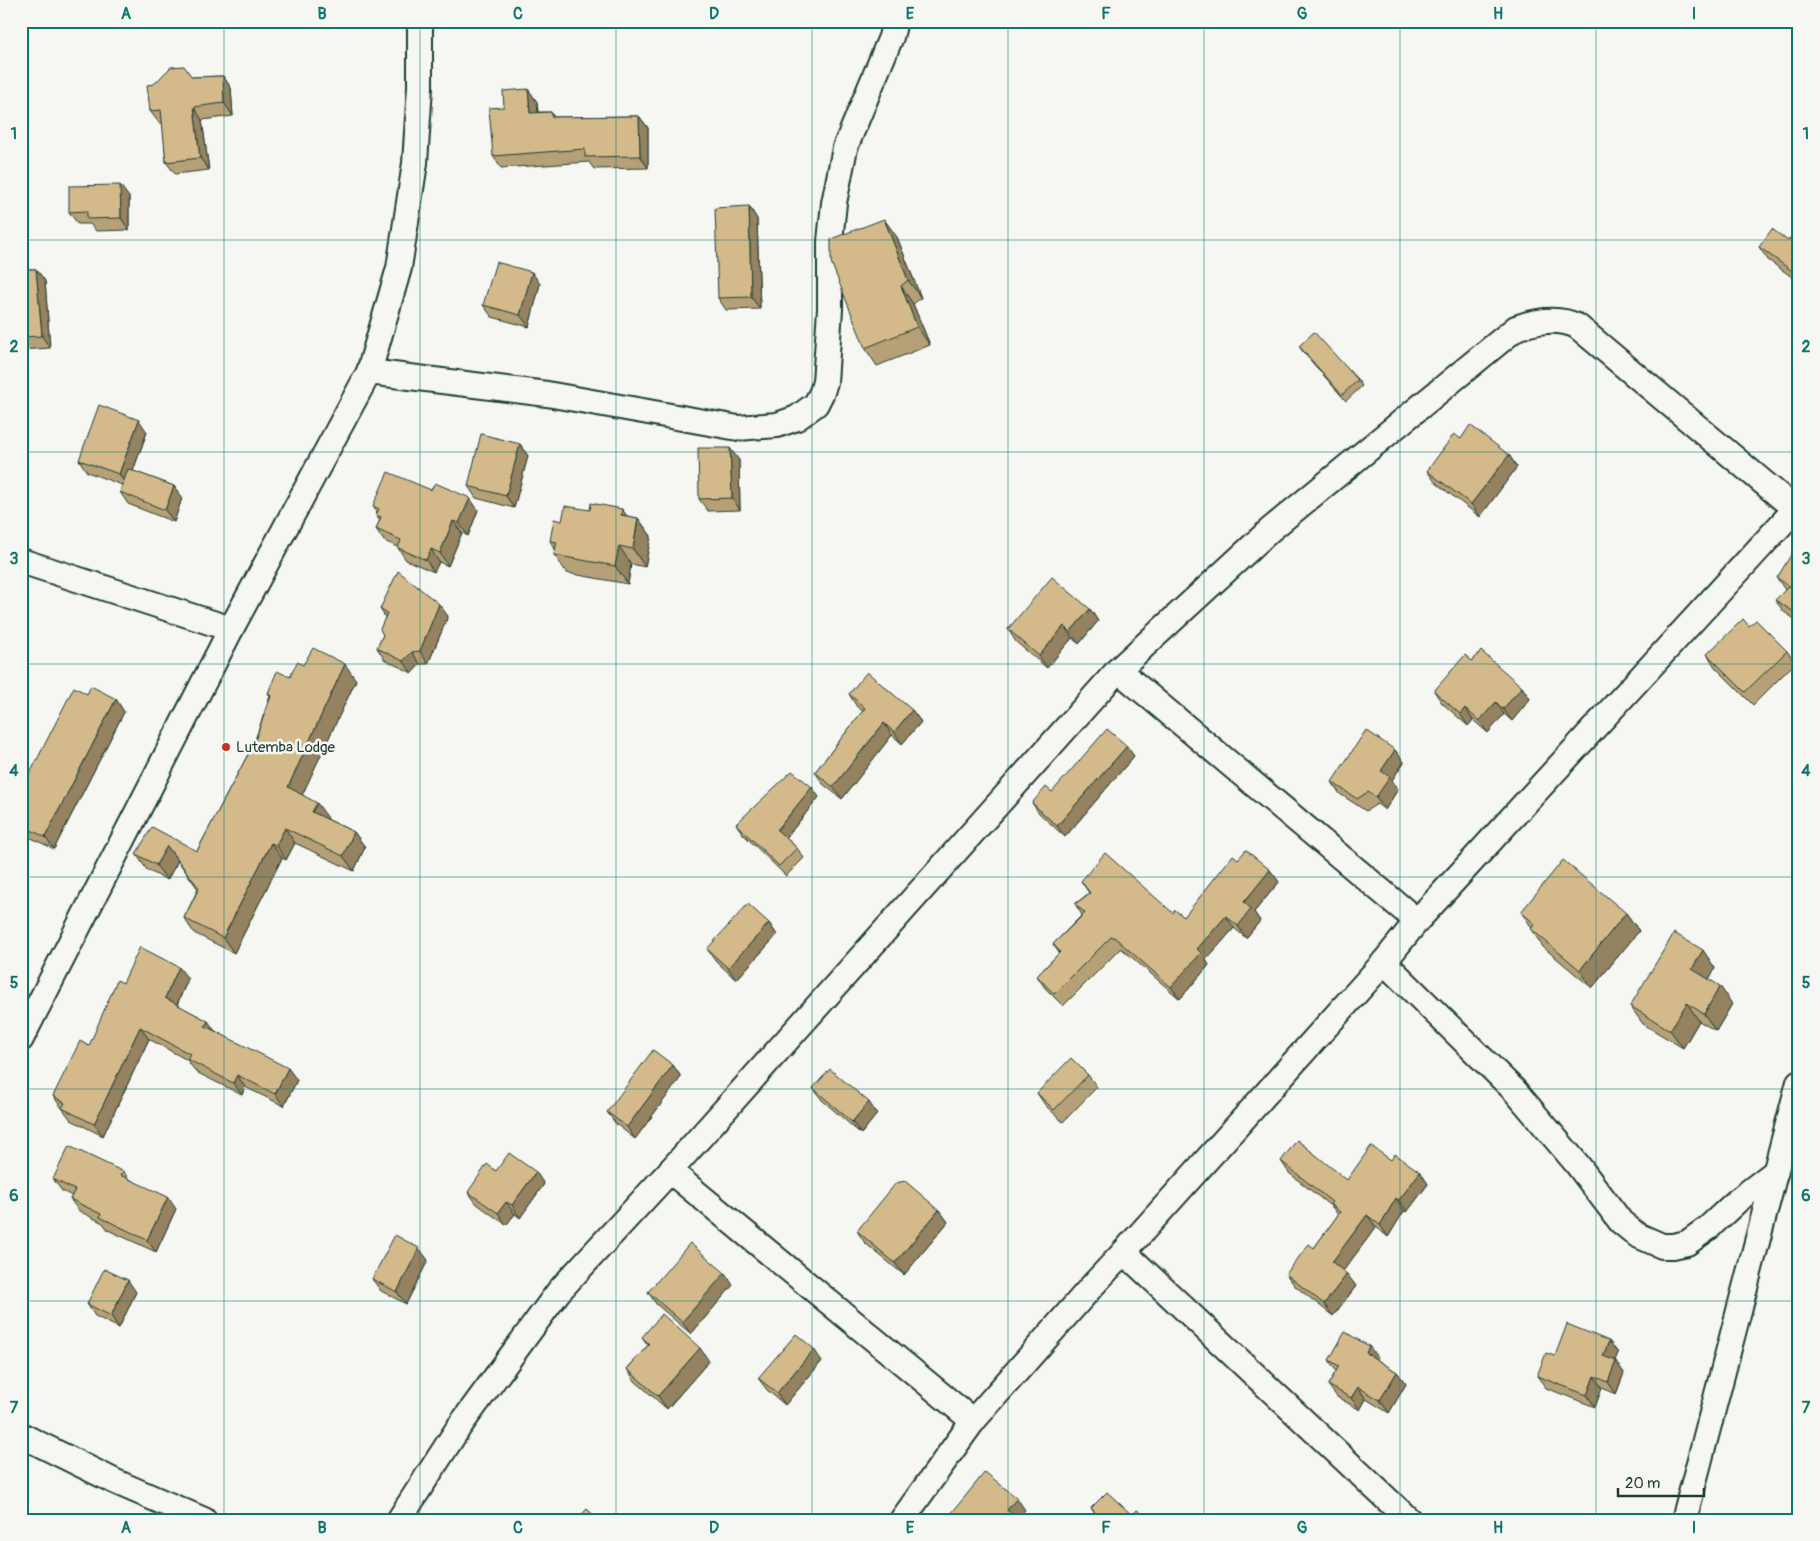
<svg xmlns="http://www.w3.org/2000/svg" width="1820" height="1541" viewBox="0 0 1820 1541" font-family="Pangolin,sans-serif">
  <style>
    .lines { fill: none; stroke-linecap: round; stroke-linejoin: round }
    .street-casing { stroke: #1f3d34; stroke-width: 28 }
    .street { stroke: #f6f6f2; stroke-width: 24 }
    .wall { fill: #b6a077; stroke: #1f3d34 }
    .shaded-wall { fill: #948261; stroke: #1f3d34 }
    .building { fill: #d4ba8a; stroke: #1f3d34 }
    .grid { fill: none; stroke: #0f766e; stroke-width: 1; stroke-opacity: 0.55 }
    .poi-dot { fill: #c8321e; stroke: #f6f6f2; stroke-width: 2 }
    .labels { text-anchor: middle; dominant-baseline: central; stroke-width: 5; stroke-linejoin: round; paint-order: stroke }
    .poi-label { font-size: 15px; fill: #1f3d34; stroke: #f6f6f2; text-anchor: start }
    .neatline { fill: none; stroke: #0f766e; stroke-width: 2 }
    .grid-label { font-size: 16px; text-anchor: middle; font-weight: bold; fill: #0f766e }
  </style>
  <rect width="100%" height="100%" fill="#f6f6f2"/>
  <filter id="ink" filterUnits="userSpaceOnUse"><feTurbulence type="fractalNoise" baseFrequency=".02" numOctaves="2"/><feDisplacementMap in="SourceGraphic" scale="10" xChannelSelector="R" yChannelSelector="G"/><feConvolveMatrix kernelMatrix="1 2 1 2 8 2 1 2 1" color-interpolation-filters="sRGB"/></filter>
  <g filter="url(#ink)">
    <g class="lines">
      <g class="street-casing">
        <g id="street">
          <polyline points="369,372 547,394 738,428 777,425 797,418 816,404 822,392 825,382 830,309 830,241 834,203 845,148 891,37 895,21"/>
          <polyline points="21,561 231,629"/>
          <polyline points="1118,670 1417,921"/>
          <polyline points="1384,962 1516,1092 1577,1164 1621,1222 1637,1235 1662,1246 1673,1246 1687,1243 1708,1228 1737,1201 1776,1171"/>
          <polyline points="21,1039 231,629 369,372 399,268 415,163 420,87 420,21"/>
          <polyline points="670,1171 973,1421"/>
          <polyline points="1124,1252 1409,1520"/>
          <polyline points="21,1435 116,1482 204,1520"/>
          <path d="M 399,1520 L 459,1427 L 559,1291 L 670,1171 L 1118,670 L 1270,530 L 1516,328 C 1535,321 1558,317 1577,326 L 1795,509"/>
          <polyline points="902,1520 973,1421 1093,1285 1124,1252 1384,962 1417,921 1799,505"/>
          <polyline points="1684,1520 1799,1082"/>
        </g>
      </g>
      <use href="#street" class="street"/>
    </g>
    <g class="wall">
      <polygon points="223,76 231,88 233,116 202,120 209,170 175,174 166,162 163,123 159,123 150,111 154,84 192,77"/>
      <polygon points="528,89 537,102 538,112 551,112 554,117 639,116 648,128 648,168 594,169 589,162 501,168 493,156 504,107"/>
      <polygon points="129,197 129,230 96,231 90,224 78,224 69,212"/>
      <polygon points="749,206 757,219 760,309 726,310 718,298"/>
      <polygon points="1799,226 1799,282 1768,260 1759,247 1788,241"/>
      <polygon points="897,237 921,298 913,304 930,345 877,366 865,348"/>
      <polygon points="21,266 28,269 36,269 45,281 50,348 22,350 21,349"/>
      <polygon points="540,284 529,327 492,317 483,305"/>
      <polygon points="1299,346 1358,380 1362,386 1346,401 1303,352"/>
      <polygon points="147,432 133,471 174,486 182,498 174,522 128,504 120,492 122,485 87,472 79,460"/>
      <polygon points="1461,439 1509,455 1517,467 1480,517 1436,483 1427,471"/>
      <polygon points="520,444 528,456 514,508 476,498 468,486"/>
      <polygon points="739,460 740,510 708,511 699,499"/>
      <polygon points="373,506 478,510 468,536 462,533 448,566 439,562 434,572 406,560 398,548 398,547 384,541 376,529 380,520 376,515 377,512"/>
      <polygon points="627,516 638,518 651,536 645,567 631,564 628,584 567,573 554,555 555,549 550,541"/>
      <polygon points="1799,546 1799,622 1784,612 1775,600 1785,590 1777,578"/>
      <polygon points="380,609 448,616 428,664 420,664 412,673 385,660 377,648 383,635 385,617"/>
      <polygon points="1090,609 1098,621 1079,644 1072,638 1047,668 1016,642 1008,629"/>
      <polygon points="1749,626 1787,651 1795,663 1753,705 1715,667 1707,654"/>
      <polygon points="1472,661 1522,687 1530,699 1512,721 1504,714 1488,733 1473,720 1468,726 1442,703 1434,691"/>
      <polygon points="303,665 356,680 302,794 328,818 327,819 354,832 365,847 354,871 295,843 286,860 282,858 234,953 194,933 184,918 198,889 178,861 167,880 147,870 136,854 197,851 254,743 270,696 268,693 290,677"/>
      <polygon points="849,694 912,710 921,722 902,744 892,735 842,799 823,784 815,772 863,711 857,707"/>
      <polygon points="116,699 124,712 54,849 21,833 21,791"/>
      <polygon points="1395,750 1404,762 1392,780 1398,789 1385,810 1377,804 1366,811 1340,794 1332,782"/>
      <polygon points="1134,756 1065,837 1039,813 1032,803 1052,792"/>
      <polygon points="819,797 786,838 797,848 804,858 786,876 743,834 736,824"/>
      <polygon points="1238,859 1270,870 1279,882 1254,912 1260,921 1246,938 1234,928 1206,960 1209,965 1180,999 1122,949 1120,949 1063,1006 1045,988 1037,976 1059,953 1053,944 1082,915 1075,904 1089,893 1081,881 1173,913 1184,917"/>
      <polygon points="1521,912 1626,913 1639,931 1592,988 1543,947 1531,929 1532,928"/>
      <polygon points="769,923 777,935 736,980 716,961 707,949"/>
      <polygon points="1715,968 1709,979 1732,1004 1716,1031 1699,1021 1683,1048 1643,1024 1630,1006"/>
      <polygon points="188,979 177,1005 208,1021 214,1030 297,1080 284,1106 245,1087 242,1095 196,1072 187,1060 149,1039 103,1136 71,1120 53,1096 89,1046 123,983"/>
      <polygon points="673,1065 681,1077 635,1139 616,1124 607,1112"/>
      <polygon points="1088,1075 1097,1087 1063,1122 1045,1105 1037,1093"/>
      <polygon points="813,1088 877,1114 861,1134 822,1100"/>
      <polygon points="1391,1160 1420,1172 1428,1184 1407,1212 1404,1211 1388,1237 1376,1227 1343,1271 1356,1286 1333,1316 1295,1286 1286,1274 1314,1248 1338,1215 1333,1208 1289,1173 1281,1161 1347,1180"/>
      <polygon points="496,1171 544,1184 520,1218 515,1214 506,1225 477,1204 468,1192"/>
      <polygon points="124,1172 128,1178 176,1209 156,1252 108,1230 103,1223 79,1211 70,1199 72,1196 62,1191 53,1179"/>
      <polygon points="939,1210 948,1222 904,1275 865,1243 857,1231"/>
      <polygon points="428,1260 406,1304 381,1291 372,1279"/>
      <polygon points="733,1285 691,1334 656,1304 648,1292"/>
      <polygon points="136,1292 119,1328 95,1316 87,1304"/>
      <polygon points="642,1337 709,1361 667,1409 635,1381 627,1369 648,1345"/>
      <polygon points="1609,1341 1618,1353 1615,1360 1624,1373 1616,1394 1602,1388 1595,1407 1546,1388 1537,1376 1555,1356"/>
      <polygon points="1378,1358 1377,1360 1397,1372 1406,1384 1389,1413 1366,1399 1360,1410 1337,1397 1328,1385 1336,1371 1329,1360"/>
      <polygon points="822,1361 785,1405 767,1390 758,1378"/>
      <polygon points="1091,1508 1132,1515 1150,1520 1099,1520"/>
    </g>
    <g class="shaded-wall">
      <polygon points="223,76 231,88 233,116 224,103"/>
      <polygon points="528,89 537,102 539,125 530,113"/>
      <polygon points="194,107 202,120 209,170 200,158"/>
      <polygon points="639,116 648,128 648,168 640,156"/>
      <polygon points="120,185 129,197 129,230 121,218"/>
      <polygon points="749,206 757,219 760,309 751,297"/>
      <polygon points="884,219 897,237 921,298 908,280"/>
      <polygon points="36,269 45,281 50,348 42,336"/>
      <polygon points="532,272 540,284 529,327 520,315"/>
      <polygon points="901,286 913,304 930,345 917,327"/>
      <polygon points="139,420 147,432 127,487 119,474"/>
      <polygon points="520,444 528,456 514,508 506,496"/>
      <polygon points="730,448 739,460 740,510 732,498"/>
      <polygon points="1509,455 1517,467 1480,517 1471,504"/>
      <polygon points="174,486 182,498 174,522 165,510"/>
      <polygon points="470,498 478,510 468,536 459,523"/>
      <polygon points="622,509 635,527 621,515"/>
      <polygon points="638,518 651,536 645,567 633,549"/>
      <polygon points="453,521 462,533 448,566 440,553"/>
      <polygon points="619,546 631,564 628,584 615,566"/>
      <polygon points="431,549 439,562 434,572 426,560"/>
      <polygon points="439,604 448,616 428,664 420,651"/>
      <polygon points="1090,609 1098,621 1079,644 1070,632"/>
      <polygon points="1064,626 1072,638 1047,668 1039,656"/>
      <polygon points="412,652 420,664 412,673 403,661"/>
      <polygon points="345,664 356,680 299,802 288,787"/>
      <polygon points="1522,687 1530,699 1512,721 1503,709"/>
      <polygon points="116,699 124,712 54,849 45,837"/>
      <polygon points="1496,702 1504,714 1488,733 1479,721"/>
      <polygon points="1465,708 1473,720 1468,726 1460,714"/>
      <polygon points="912,710 921,722 902,744 894,732"/>
      <polygon points="884,723 892,735 842,799 833,787"/>
      <polygon points="1127,746 1134,756 1065,837 1057,826"/>
      <polygon points="1395,750 1404,762 1392,780 1398,789 1385,810 1376,797 1381,771"/>
      <polygon points="812,787 819,797 784,840 777,830"/>
      <polygon points="317,803 328,818 323,827 312,812"/>
      <polygon points="285,828 295,843 286,860 276,845"/>
      <polygon points="354,832 365,847 354,871 343,856"/>
      <polygon points="271,843 282,858 234,953 223,938"/>
      <polygon points="167,846 178,861 167,880 156,865"/>
      <polygon points="1270,870 1279,882 1254,912 1260,921 1246,938 1238,926 1244,902"/>
      <polygon points="1626,913 1639,931 1592,988 1580,970"/>
      <polygon points="1226,916 1234,928 1206,960 1209,965 1180,999 1171,987 1197,949"/>
      <polygon points="769,923 777,935 736,980 728,968"/>
      <polygon points="1703,950 1715,968 1705,987 1692,969"/>
      <polygon points="179,967 188,979 174,1011 165,998"/>
      <polygon points="1720,986 1732,1004 1716,1031 1704,1014"/>
      <polygon points="1687,1003 1699,1021 1683,1048 1670,1030"/>
      <polygon points="208,1021 216,1033 205,1026"/>
      <polygon points="140,1027 149,1039 103,1136 94,1124"/>
      <polygon points="673,1065 681,1077 635,1139 627,1127"/>
      <polygon points="288,1068 297,1080 284,1106 275,1094"/>
      <polygon points="237,1075 245,1087 242,1095 233,1083"/>
      <polygon points="869,1102 877,1114 861,1134 852,1122"/>
      <polygon points="536,1172 544,1184 520,1218 512,1205"/>
      <polygon points="1420,1172 1428,1184 1407,1212 1399,1200"/>
      <polygon points="168,1197 176,1209 156,1252 147,1240"/>
      <polygon points="1396,1198 1404,1211 1388,1237 1380,1225"/>
      <polygon points="506,1202 515,1214 506,1225 498,1213"/>
      <polygon points="939,1210 948,1222 904,1275 895,1263"/>
      <polygon points="1367,1215 1376,1227 1341,1274 1332,1262"/>
      <polygon points="419,1248 428,1260 406,1304 397,1292"/>
      <polygon points="725,1273 733,1285 691,1334 682,1322"/>
      <polygon points="1347,1274 1356,1286 1333,1316 1324,1304"/>
      <polygon points="128,1280 136,1292 119,1328 111,1316"/>
      <polygon points="1609,1341 1618,1353 1612,1368 1603,1356"/>
      <polygon points="1369,1346 1378,1358 1374,1365 1366,1353"/>
      <polygon points="700,1348 709,1361 667,1409 658,1396"/>
      <polygon points="814,1349 822,1361 785,1405 777,1393"/>
      <polygon points="1616,1361 1624,1373 1616,1394 1608,1382"/>
      <polygon points="1397,1372 1406,1384 1389,1413 1380,1400"/>
      <polygon points="1594,1376 1602,1388 1595,1407 1587,1395"/>
      <polygon points="1358,1387 1366,1399 1360,1410 1351,1398"/>
      <polygon points="1017,1498 1025,1510 1017,1520 1007,1510"/>
    </g>
    <g class="building">
      <polygon points="184,66 192,77 223,76 224,103 194,107 200,158 166,162 161,110 150,111 147,85 154,84 171,67"/>
      <polygon points="528,89 530,113 551,112 552,117 639,116 640,156 585,157 585,149 493,156 489,108 504,107 503,91"/>
      <polygon points="120,185 121,218 87,219 87,211 69,212 69,186"/>
      <polygon points="749,206 751,297 718,298 715,208"/>
      <polygon points="884,219 908,280 901,286 917,327 865,348 831,262 831,239"/>
      <polygon points="1799,226 1799,276 1759,247 1772,229 1788,241"/>
      <polygon points="496,262 532,272 520,315 483,305"/>
      <polygon points="21,266 26,266 28,269 36,269 42,336 21,337"/>
      <polygon points="1314,332 1358,380 1342,395 1299,346"/>
      <polygon points="99,405 139,420 119,474 79,460"/>
      <polygon points="1470,425 1509,455 1471,504 1427,471 1454,434 1461,439"/>
      <polygon points="481,434 520,444 506,496 468,486"/>
      <polygon points="698,448 730,448 732,498 699,499"/>
      <polygon points="128,469 174,486 165,510 120,492"/>
      <polygon points="388,472 431,490 435,483 470,498 459,523 453,521 440,553 431,549 426,560 398,548 401,540 376,529 381,517 376,515 379,509 373,506"/>
      <polygon points="591,503 622,509 621,515 638,518 633,549 619,546 615,566 554,555 557,542 550,541 554,519 562,521 565,506 590,510"/>
      <polygon points="1797,545 1799,546 1799,615 1775,600 1789,586 1777,578"/>
      <polygon points="398,571 439,604 420,651 412,652 403,661 377,648 383,635 380,629 387,613 380,609"/>
      <polygon points="1052,577 1090,609 1070,632 1064,626 1039,656 1008,629"/>
      <polygon points="1743,619 1749,626 1756,620 1787,651 1745,692 1707,654"/>
      <polygon points="313,648 345,664 288,787 317,803 312,812 354,832 343,856 285,828 276,845 271,843 223,938 184,918 199,888 167,846 156,865 136,854 152,827 197,851 254,743 271,696 268,693 277,671 290,677 297,662 303,665"/>
      <polygon points="1481,651 1522,687 1503,709 1496,702 1479,721 1465,708 1460,714 1434,691 1465,655 1472,661"/>
      <polygon points="867,672 912,710 894,732 884,723 833,787 815,772 865,708 849,694"/>
      <polygon points="91,686 116,699 45,837 21,825 21,791 74,687 87,694"/>
      <polygon points="1107,729 1127,746 1057,826 1032,803 1046,787 1052,792"/>
      <polygon points="1366,730 1395,750 1381,771 1390,777 1376,797 1368,792 1357,799 1332,782"/>
      <polygon points="792,771 812,787 777,830 797,848 779,866 736,824"/>
      <polygon points="1246,850 1270,870 1244,902 1251,909 1238,926 1226,916 1197,949 1201,953 1171,987 1114,937 1111,937 1054,994 1037,976 1060,952 1053,944 1085,913 1075,904 1090,893 1081,881 1105,853 1173,913 1175,910 1184,917 1233,855 1238,859"/>
      <polygon points="1563,860 1626,913 1580,970 1531,929 1535,924 1521,912"/>
      <polygon points="748,904 769,923 728,968 707,949"/>
      <polygon points="1674,933 1703,950 1692,969 1720,986 1704,1014 1687,1003 1670,1030 1630,1006"/>
      <polygon points="140,947 179,967 165,998 208,1021 205,1026 288,1068 275,1094 237,1075 233,1083 187,1059 190,1054 140,1027 94,1124 62,1108 65,1103 53,1096 80,1041 89,1046 117,980 123,983"/>
      <polygon points="653,1050 673,1065 627,1127 607,1112"/>
      <polygon points="1071,1058 1088,1075 1054,1110 1037,1093"/>
      <polygon points="830,1069 869,1102 852,1122 813,1088"/>
      <polygon points="1297,1140 1347,1180 1371,1146 1391,1160 1395,1154 1420,1172 1399,1200 1396,1198 1380,1225 1367,1215 1332,1262 1347,1274 1324,1304 1286,1274 1309,1244 1314,1248 1340,1212 1330,1204 1332,1202 1281,1161"/>
      <polygon points="69,1146 124,1172 120,1175 168,1197 147,1240 100,1217 101,1214 70,1199 75,1190 53,1179"/>
      <polygon points="509,1153 536,1172 512,1205 506,1202 498,1213 468,1192 487,1164 496,1171"/>
      <polygon points="905,1181 939,1210 895,1263 857,1231 896,1183"/>
      <polygon points="395,1235 419,1248 397,1292 372,1279"/>
      <polygon points="690,1243 725,1273 682,1322 648,1292"/>
      <polygon points="104,1269 128,1280 111,1316 87,1304"/>
      <polygon points="662,1314 700,1348 658,1396 627,1369 649,1344 642,1337"/>
      <polygon points="1567,1324 1609,1341 1603,1356 1616,1361 1608,1382 1594,1376 1587,1395 1537,1376 1546,1353 1555,1356"/>
      <polygon points="1345,1332 1369,1346 1366,1353 1397,1372 1380,1400 1358,1387 1351,1398 1328,1385 1339,1366 1329,1360"/>
      <polygon points="796,1334 814,1349 777,1393 758,1378"/>
      <polygon points="985,1472 1017,1498 1007,1510 1019,1520 946,1520"/>
      <polygon points="1107,1492 1132,1515 1137,1510 1150,1520 1103,1520 1091,1508"/>
      <polygon points="587,1509 599,1520 576,1520"/>
    </g>
  </g>
  <path class="grid" d="M 224,21 L 224,1520M 420,21 L 420,1520M 616,21 L 616,1520M 812,21 L 812,1520M 1008,21 L 1008,1520M 1204,21 L 1204,1520M 1400,21 L 1400,1520M 1596,21 L 1596,1520M 21,240 L 1799,240M 21,452 L 1799,452M 21,664 L 1799,664M 21,877 L 1799,877M 21,1089 L 1799,1089M 21,1301 L 1799,1301"/>
  <circle class="poi-dot" cx="226" cy="747" r="5"/>
  <g class="labels">
    <g class="poi-label">
      <text x="236" y="747">Lutemba Lodge</text>
    </g>
  </g>
  <rect width="1820" height="1541" fill="none" stroke="#f6f6f2" stroke-width="55"/>
  <path d="M1618 1488v8h86v-8" fill="none" stroke="#1f3d34" stroke-width="2.5"/>
  <text x="1625" y="1488" font-size="15" fill="#1f3d34" stroke="#f6f6f2" stroke-width="4" paint-order="stroke">20 m</text>
  <rect x="28" y="28" width="1764" height="1486" class="neatline"/>
  <g class="grid-label">
    <text x="126" y="19">A</text>
    <text x="322" y="19">B</text>
    <text x="518" y="19">C</text>
    <text x="714" y="19">D</text>
    <text x="910" y="19">E</text>
    <text x="1106" y="19">F</text>
    <text x="1302" y="19">G</text>
    <text x="1498" y="19">H</text>
    <text x="1694" y="19">I</text>
    <text x="14" y="139">1</text>
    <text x="1806" y="139">1</text>
    <text x="14" y="352">2</text>
    <text x="1806" y="352">2</text>
    <text x="14" y="564">3</text>
    <text x="1806" y="564">3</text>
    <text x="14" y="776">4</text>
    <text x="1806" y="776">4</text>
    <text x="14" y="988">5</text>
    <text x="1806" y="988">5</text>
    <text x="14" y="1201">6</text>
    <text x="1806" y="1201">6</text>
    <text x="14" y="1413">7</text>
    <text x="1806" y="1413">7</text>
    <text x="126" y="1533">A</text>
    <text x="322" y="1533">B</text>
    <text x="518" y="1533">C</text>
    <text x="714" y="1533">D</text>
    <text x="910" y="1533">E</text>
    <text x="1106" y="1533">F</text>
    <text x="1302" y="1533">G</text>
    <text x="1498" y="1533">H</text>
    <text x="1694" y="1533">I</text>
  </g>
</svg>
